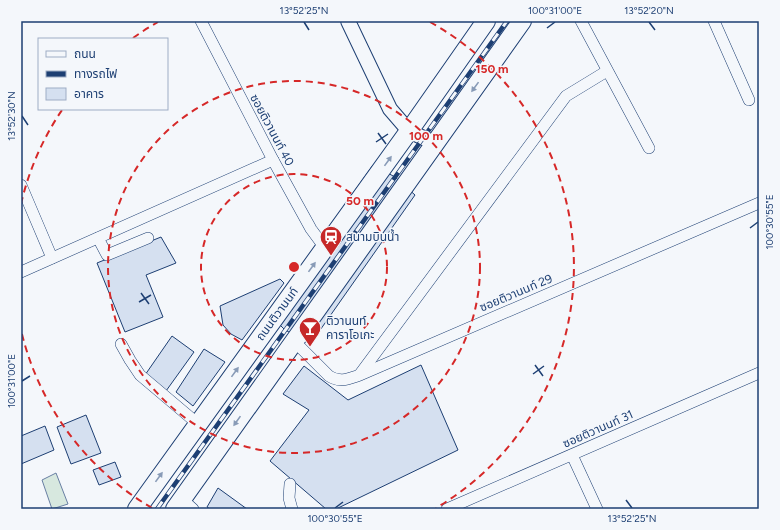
<svg xmlns="http://www.w3.org/2000/svg" width="780" height="530" viewBox="0 0 780 530" font-family="Figtree,'Noto Sans Thai',sans-serif">
  <style>
    .green { fill: #d7e8df; stroke: #687fa3 }
    .building { fill: #d5e0f0; stroke: #1d3f73 }
    .lines { fill: none; stroke-linecap: round; stroke-linejoin: round }
    .minor-casing { stroke: #1d3f73; stroke-width: 12 }
    .tertiary-casing { stroke: #1d3f73; stroke-width: 16 }
    .primary-casing { stroke: #1d3f73; stroke-width: 20 }
    .minor { stroke: #f4f7fb; stroke-width: 11 }
    .tertiary { stroke: #f4f7fb; stroke-width: 14 }
    .primary { stroke: #f4f7fb; stroke-width: 18 }
    .rail-casing { stroke: #1d3f73; stroke-width: 4.5 }
    .rail { stroke: #f4f7fb; stroke-width: 3; stroke-dasharray: 9; stroke-linecap: butt }
    .oneway { fill: #889bb7 }
    .ticks { fill: none; stroke: #1d3f73; stroke-width: 1.5 }
    .ring { fill: none; stroke: #d62828; stroke-width: 2; stroke-dasharray: 7 5 }
    .labels { text-anchor: middle; dominant-baseline: central; stroke-width: 3; stroke-linejoin: round; paint-order: stroke }
    .street-label { font-size: 12px; fill: #1d3f73; stroke: #f4f7fb }
    .poi-label { font-size: 12px; fill: #1d3f73; stroke: #f4f7fb; text-anchor: start }
    .centre { fill: #d62828; stroke: #f4f7fb; stroke-width: 2 }
    .ring-label { font-size: 12px; text-anchor: middle; font-weight: bold; fill: #d62828; stroke: #f4f7fb; stroke-width: 3; stroke-linejoin: round; paint-order: stroke }
    .neatline { fill: none; stroke: #1d3f73; stroke-width: 1.5 }
    .ticks-label { font-size: 10px; text-anchor: middle; fill: #1d3f73 }
  </style>
  <rect width="100%" height="100%" fill="#f4f7fb"/>
  <polygon class="green" points="56,473 68,504 52,509 42,480"/>
  <g class="building">
    <polygon points="373,165 395,177 415,195 311,343 285,330 268,313"/>
    <polygon points="161,237 176,263 146,275 163,317 125,332 97,263"/>
    <polygon points="280,279 284,283 242,340 231,334 223,325 220,306"/>
    <polygon points="172,336 194,352 166,391 145,375"/>
    <polygon points="204,349 225,362 193,406 176,392"/>
    <polygon points="421,365 458,450 336,509 326,509 270,461 309,410 283,394 304,366 348,400"/>
    <polygon points="86,415 101,453 71,464 57,427"/>
    <polygon points="45,426 54,450 21,464 21,436"/>
    <polygon points="115,462 121,477 99,485 93,470"/>
    <polygon points="218,488 247,509 210,509 207,507"/>
  </g>
  <g class="lines">
    <g class="minor-casing">
      <g id="minor">
        <polyline points="201,21 273,160 311,229 325,248"/>
        <polyline points="581,21 649,148"/>
        <polyline points="714,21 749,100"/>
        <polyline points="21,185 52,258"/>
        <polyline points="98,238 107,255 148,238"/>
        <polyline points="21,272 273,160"/>
        <path d="M 294,341 L 329,376 C 340,383 348,379 360,375 L 759,203"/>
        <polyline points="121,344 130,360 140,375 198,424"/>
        <polyline points="360,374 566,96 607,71"/>
        <polyline points="572,455 597,509"/>
        <polyline points="290,484 289,498 292,509"/>
        <polyline points="182,499 193,509"/>
        <polyline points="447,509 759,373"/>
      </g>
    </g>
    <g class="tertiary-casing">
      <polyline id="tertiary" points="348,21 390,109 409,131 434,143"/>
    </g>
    <g class="primary-casing">
      <g id="primary">
        <polyline points="137,509 409,131 486,21"/>
        <polyline points="175,509 522,21"/>
      </g>
    </g>
    <use href="#minor" class="minor"/>
    <use href="#tertiary" class="tertiary"/>
    <use href="#primary" class="primary"/>
    <g class="rail-casing">
      <polyline id="rail" points="157,509 507,21"/>
    </g>
    <use href="#rail" class="rail"/>
  </g>
  <defs><path id="oneway-solid" d="M-6-.8H1V-3.2L6.5 0L1 3.2V.8H-6Z"/></defs>
  <g class="oneway">
    <use href="#oneway-solid" transform="translate(475 87) rotate(126)"/>
    <use href="#oneway-solid" transform="translate(388 161) rotate(-54)"/>
    <use href="#oneway-solid" transform="translate(312 267) rotate(-54)"/>
    <use href="#oneway-solid" transform="translate(235 372) rotate(-54)"/>
    <use href="#oneway-solid" transform="translate(237 421) rotate(125)"/>
    <use href="#oneway-solid" transform="translate(159 477) rotate(-54)"/>
  </g>
  <path class="ticks" d="M 304,22 L 309,30M 649,22 L 655,30M 547,28 L 555,22M 22,116 L 28,125M 378,133 L 386,144M 376,142 L 388,134M 750,228 L 758,222M 141,293 L 149,304M 139,302 L 151,295M 535,365 L 543,376M 533,374 L 544,366M 22,381 L 30,376M 626,500 L 632,508M 335,508 L 343,502"/>
  <g class="ring">
    <circle cx="294" cy="267" r="93"/>
    <circle cx="294" cy="267" r="186"/>
    <path d="M152 508A280 280 0 0 1 21 330M21 204A280 280 0 0 1 62 110M133 38A280 280 0 0 1 158 22M430 22A280 280 0 0 1 436 508"/>
  </g>
  <defs>
    <g id="station-pin" transform="scale(1.15)"><path d="M0 17L-7.5 6A9.5 9.5 0 1 1 7.5 6Z" fill="#c62828" stroke="#f4f7fb"/><path d="M-3-6H3Q5-6 5-4V2Q5 4 3 4L4.5 6H3L1.5 4h-3L-3 6H-4.5L-3 4Q-5 4-5 2V-4Q-5-6-3-6ZM-3.5-4v3h7v-3ZM-3.5 1v1.5H-2V1ZM2 1v1.5H3.5V1Z" fill="#fff"/></g>
    <g id="bar-pin" transform="scale(1.15)"><path d="M0 17L-7.5 6A9.5 9.5 0 1 1 7.5 6Z" fill="#c62828" stroke="#f4f7fb"/><path d="M-6-5H6L.8 .8V4.5H3.5V6h-7V4.5H-.8V.8Z" fill="#fff"/></g>
  </defs>
  <g fill-rule="evenodd">
    <use href="#station-pin" x="331" y="237"/>
    <use href="#bar-pin" x="310" y="328"/>
  </g>
  <g class="labels">
    <g class="street-label">
      <text transform="translate(272 130) rotate(62)">ซอยติวานนท์ 40</text>
      <text transform="translate(516 293) rotate(-23)">ซอยติวานนท์ 29</text>
      <text transform="translate(277 314) rotate(-54)">ถนนติวานนท์</text>
      <text transform="translate(598 429) rotate(-24)">ซอยติวานนท์ 31</text>
    </g>
    <g class="poi-label">
      <text x="346" y="237">สนามบินน้ำ</text>
      <text x="326" y="321">ติวานนท์<tspan x="326" dy="14">คาราโอเกะ</tspan></text>
    </g>
  </g>
  <circle cx="294" cy="267" r="6" class="centre"/>
  <g class="ring-label">
    <text x="492" y="73">150 m</text>
    <text x="426" y="140">100 m</text>
    <text x="360" y="205">50 m</text>
  </g>
  <rect width="780" height="530" fill="none" stroke="#f4f7fb" stroke-width="44"/>
  <rect x="38" y="38" width="130" height="72" fill="#f4f7fb" stroke="#9eadc5"/>
  <rect x="46" y="51" width="20" height="6" fill="#f4f7fb" stroke="#9eadc5"/>
  <text x="74" y="58" font-size="12" fill="#1d3f73">ถนน</text>
  <rect x="46" y="71" width="20" height="6" fill="#1d3f73" stroke="#9eadc5"/>
  <text x="74" y="78" font-size="12" fill="#1d3f73">ทางรถไฟ</text>
  <rect x="46" y="88" width="20" height="12" fill="#d5e0f0" stroke="#9eadc5"/>
  <text x="74" y="98" font-size="12" fill="#1d3f73">อาคาร</text>
  <rect x="22" y="22" width="736" height="486" class="neatline"/>
  <g class="ticks-label">
    <text x="304" y="14">13°52'25"N</text>
    <text x="555" y="14">100°31'00"E</text>
    <text x="649" y="14">13°52'20"N</text>
    <text transform="translate(11 116) rotate(-90)" y="4">13°52'30"N</text>
    <text transform="translate(769 222) rotate(-90)" y="4">100°30'55"E</text>
    <text transform="translate(11 381) rotate(-90)" y="4">100°31'00"E</text>
    <text x="335" y="522">100°30'55"E</text>
    <text x="632" y="522">13°52'25"N</text>
  </g>
</svg>
